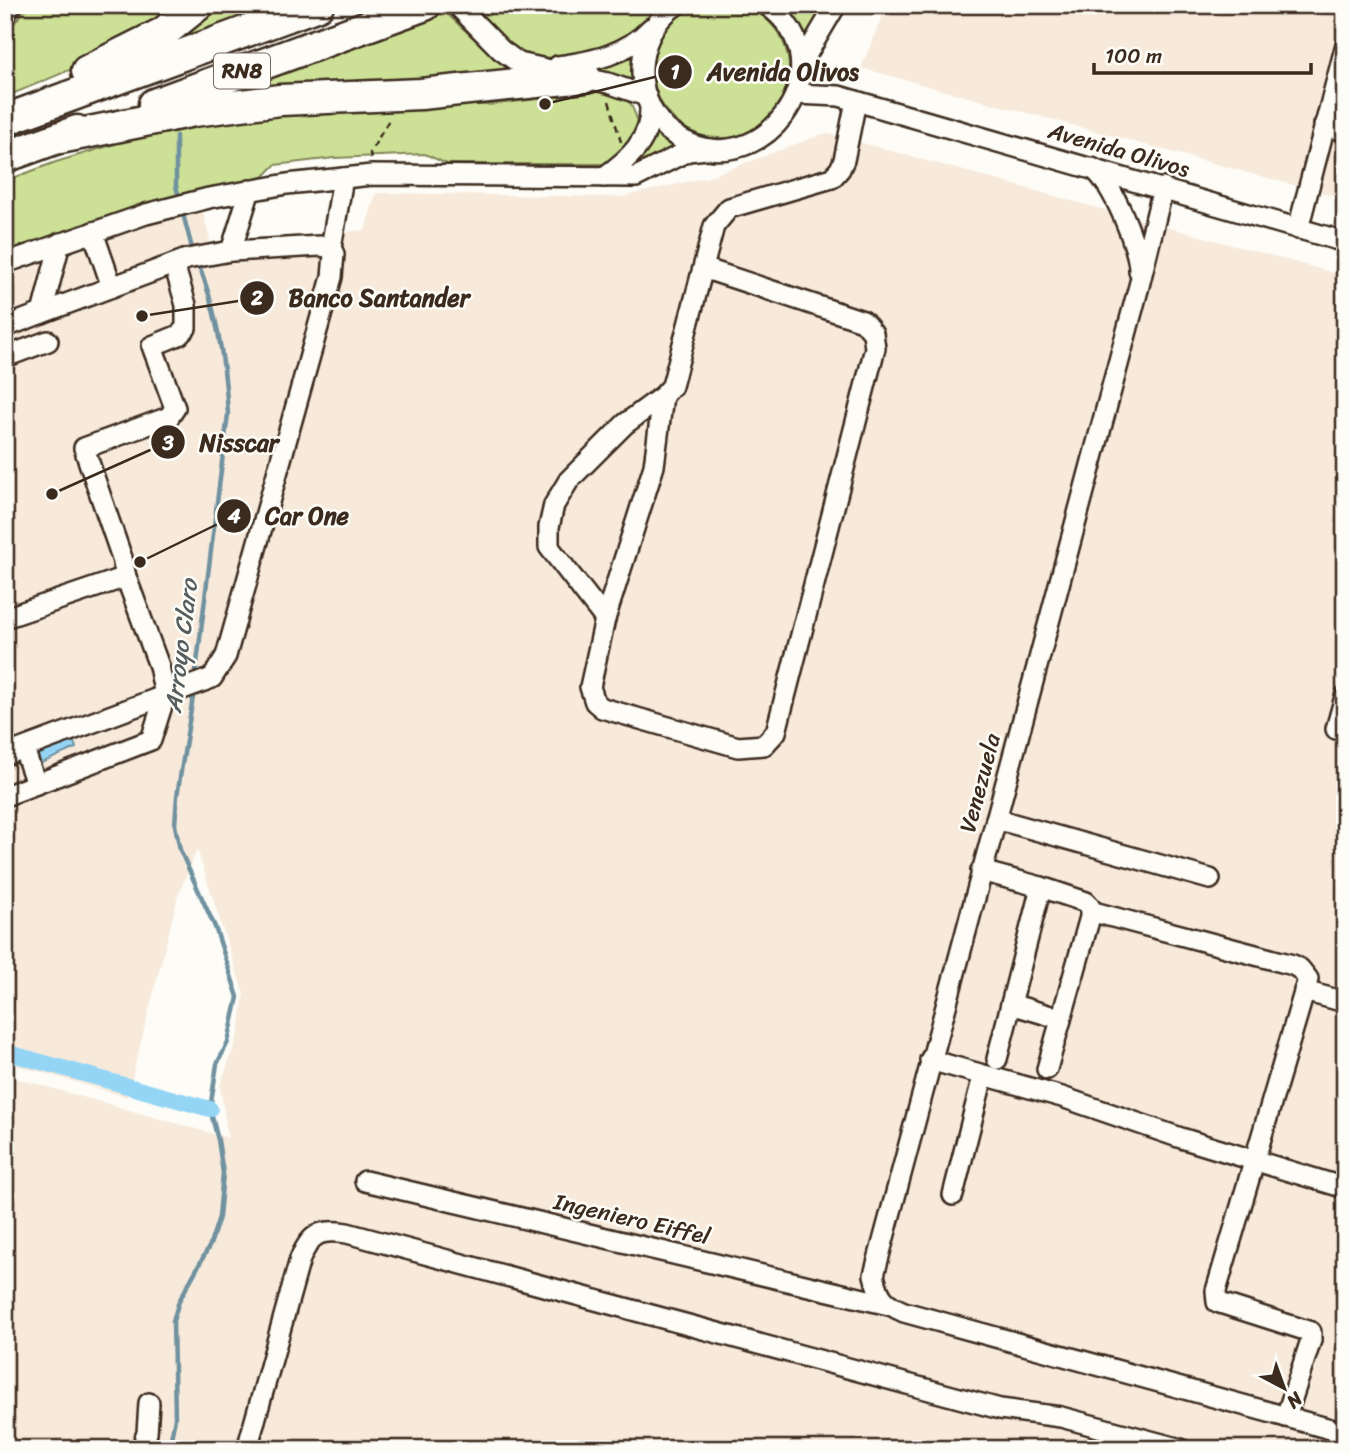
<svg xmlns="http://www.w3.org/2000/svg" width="1350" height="1454" viewBox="0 0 1350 1454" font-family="Sriracha,sans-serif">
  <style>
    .built { fill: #f7eadb }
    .green { fill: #cce196; stroke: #84865a; stroke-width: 2 }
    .water { fill: #94d5f5; stroke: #70919f; stroke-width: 2 }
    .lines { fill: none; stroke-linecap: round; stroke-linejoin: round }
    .stream { stroke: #70919f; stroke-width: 4.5 }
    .canal { stroke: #94d5f5; stroke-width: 16 }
    .minor-casing { stroke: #3b2a1e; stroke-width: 24 }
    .highway-casing { stroke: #3b2a1e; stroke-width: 35 }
    .path { stroke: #3b2a1e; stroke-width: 2.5; stroke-dasharray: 7 5; stroke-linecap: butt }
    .minor { stroke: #fdfcf7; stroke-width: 19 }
    .highway { stroke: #fdfcf7; stroke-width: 30 }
    .labels { text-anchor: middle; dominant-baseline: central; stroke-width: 5; stroke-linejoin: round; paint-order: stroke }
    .shield { fill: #fdfcf7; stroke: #75695f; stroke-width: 2 }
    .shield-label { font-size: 21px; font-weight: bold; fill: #3b2a1e }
    .street-label { font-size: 23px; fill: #3b2a1e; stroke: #fdfcf7 }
    .water-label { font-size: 24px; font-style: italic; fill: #565d5e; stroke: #fdfcf7 }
    .leader { fill: none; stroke: #3b2a1e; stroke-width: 2.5 }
    .callout-dot { fill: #3b2a1e; stroke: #fdfcf7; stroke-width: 2.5 }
    .mark-label { font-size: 21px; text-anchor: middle; font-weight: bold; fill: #fff }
    .callout-label { font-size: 24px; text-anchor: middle; font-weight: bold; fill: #3b2a1e; stroke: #fdfcf7; stroke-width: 5; stroke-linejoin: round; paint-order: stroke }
  </style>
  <rect width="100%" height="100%" fill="#fdfcf7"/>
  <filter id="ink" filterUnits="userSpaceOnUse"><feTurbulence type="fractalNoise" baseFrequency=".0143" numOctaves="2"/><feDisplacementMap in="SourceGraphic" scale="14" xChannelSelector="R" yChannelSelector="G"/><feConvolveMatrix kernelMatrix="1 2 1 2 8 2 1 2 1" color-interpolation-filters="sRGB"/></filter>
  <g filter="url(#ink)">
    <g class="built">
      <polygon points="894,5 1345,5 1345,199 861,68 883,14"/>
      <polygon points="826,133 1345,276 1345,1449 5,1449 5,1075 228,1138 220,1086 239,1033 244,995 197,849 178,896 127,1097 5,1062 5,276 202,207 211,244 365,230 376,193 621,197 708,177"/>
    </g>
    <g class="green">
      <circle cx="721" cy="70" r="68"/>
      <path d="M 28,5 L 187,5 C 134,46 67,71 5,97 L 5,29 L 13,25 Z"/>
      <polygon points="211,5 281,5 138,56"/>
      <path d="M 472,5 L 662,5 C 652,16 641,34 628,40 C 606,51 545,65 523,53 C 504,42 488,21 472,5 Z"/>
      <polygon points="779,5 829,5 807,44 788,13"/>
      <polygon points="445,12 495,58 534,79 227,101 231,90"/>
      <polygon points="635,53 635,81 582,71 617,63"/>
      <polygon points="606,91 621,96 631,104 637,119 637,135 632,147 605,164 447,164 425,154 334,158 275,165 263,177 144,205 5,252 5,181 56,162 181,124 245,111 421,104 488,105"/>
      <path d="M 656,129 L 676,146 C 661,156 646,166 628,172 L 643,157 L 651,145 Z"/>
    </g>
    <polygon class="water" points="73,739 76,748 37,765 34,756"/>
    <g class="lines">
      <g class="stream">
        <polyline points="176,136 176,186 180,201"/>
        <polyline points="182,210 193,252"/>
        <path d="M 195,679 L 228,414 C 225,364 217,310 198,263"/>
        <polyline points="169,1449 175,1418 173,1321 179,1301 210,1245 219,1217 223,1173 218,1140 210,1109 217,1064 228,1042 238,997 215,927 180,850 175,825 177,796 194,691"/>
      </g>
      <polyline class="canal" points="5,1052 210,1109"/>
      <g class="minor-casing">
        <g id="minor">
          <polyline points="457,5 501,50 519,63 608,83 646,96"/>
          <path d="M 676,5 C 653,20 641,48 642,74 C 643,97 654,121 673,134 C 757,194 853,67 767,5"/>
          <polyline points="5,14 12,5"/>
          <polyline points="801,64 836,5"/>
          <path d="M 558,66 C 593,61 626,55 651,28"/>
          <polyline points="796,94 839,96 856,101 1345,242"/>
          <polyline points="1324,125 1345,131"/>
          <path d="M 1092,168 C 1111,179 1140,249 1139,271"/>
          <path d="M 604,177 C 628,160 651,140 650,108"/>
          <path d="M 1163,188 L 1139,286 L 874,1275 C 879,1297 883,1303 904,1312 L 1345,1433"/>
          <polyline points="1298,229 1345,48"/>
          <polyline points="93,232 112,287"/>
          <polyline points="331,248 343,178"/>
          <polyline points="231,251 250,190"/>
          <polyline points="5,263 146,214 209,198 287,184 372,175 636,177 688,151 707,149"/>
          <polyline points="703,268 863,321 873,333 875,348 776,732 764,745 738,747 602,708 595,702 590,687 605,619 549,547 549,527 554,505 569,480 625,424 663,396 672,386 714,226 729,208 832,178 840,169 844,160 856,101"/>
          <polyline points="5,327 42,313 60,243"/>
          <polyline points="5,357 48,341"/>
          <polyline points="5,618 126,577"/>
          <polyline points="605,619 654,466 663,396"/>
          <polyline points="1336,729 1345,697"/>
          <polyline points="24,749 36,784"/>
          <polyline points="5,755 212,678 226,656 332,277 334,254 331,248 320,246 231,251 187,259 42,313"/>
          <polyline points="5,796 151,740 165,696 159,666 126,577 122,558 84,448 169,417 175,408 152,346 179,335 186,328 186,305 174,264"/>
          <polyline points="996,819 1210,879"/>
          <polyline points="981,871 1041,887 997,1059"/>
          <polyline points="1041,887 1086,902 1090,907 1090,917 1047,1069"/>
          <polyline points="1090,911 1293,965 1300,969 1308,979 1216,1291 1217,1302 1311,1332 1311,1340 1286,1417"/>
          <polyline points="1304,991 1345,1002"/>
          <polyline points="1011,1004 1061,1019"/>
          <polyline points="930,1060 1062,1097 1181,1138 1345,1188"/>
          <polyline points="365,1181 889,1305"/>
          <polyline points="953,1195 983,1076"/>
          <polyline points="141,1449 147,1433 149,1403"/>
          <path d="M 247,1449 L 300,1259 C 311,1233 320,1229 347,1233 L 1000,1409 L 1061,1417 L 1181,1449"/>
        </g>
      </g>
      <g class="highway-casing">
        <g id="highway">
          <polyline points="87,71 163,33 198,5"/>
          <polyline points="154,104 425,5"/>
          <polyline points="5,120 318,5"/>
          <polyline points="60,138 194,111 280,100 421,94 585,77"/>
          <polyline points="5,157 77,131"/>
        </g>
      </g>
      <g class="path">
        <polyline points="609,101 621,142"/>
        <polyline points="371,159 370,153 390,118"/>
      </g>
      <use href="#minor" class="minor"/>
      <use href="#highway" class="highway"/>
    </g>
  </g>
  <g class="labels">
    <rect class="shield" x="214" y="53.5" width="56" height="35" rx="5"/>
    <g class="shield-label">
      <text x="242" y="71">RN8</text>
    </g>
    <g class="street-label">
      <text transform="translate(1119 150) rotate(16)">Avenida Olivos</text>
      <text transform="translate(980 783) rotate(-75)">Venezuela</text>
      <text transform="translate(632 1219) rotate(13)">Ingeniero Eiffel</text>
    </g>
    <g class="water-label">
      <text transform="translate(181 646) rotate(-83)">Arroyo Claro</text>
    </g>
  </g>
  <path class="leader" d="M545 104L675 72M142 316L257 298M52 494L168 442M140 562L234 516"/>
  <g class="callout-dot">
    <circle cx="545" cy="104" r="7"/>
    <circle cx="142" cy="316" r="7"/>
    <circle cx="52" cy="494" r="7"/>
    <circle cx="140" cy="562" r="7"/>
    <circle cx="675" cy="72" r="18"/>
    <circle cx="257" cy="298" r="18"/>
    <circle cx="168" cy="442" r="18"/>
    <circle cx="234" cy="516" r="18"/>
  </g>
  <g class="mark-label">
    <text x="675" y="79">1</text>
    <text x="257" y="305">2</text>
    <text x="168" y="450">3</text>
    <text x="234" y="523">4</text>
  </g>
  <g class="callout-label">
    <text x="783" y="80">Avenida Olivos</text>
    <text x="379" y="306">Banco Santander</text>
    <text x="239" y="451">Nisscar</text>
    <text x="307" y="524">Car One</text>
  </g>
  <rect width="1350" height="1454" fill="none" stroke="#fdfcf7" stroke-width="28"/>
  <rect x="14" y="14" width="1322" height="1426" fill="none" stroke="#3b2a1e" stroke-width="2.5" filter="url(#ink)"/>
  <g transform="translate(1284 1388) rotate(139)" stroke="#fdfcf7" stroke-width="5" paint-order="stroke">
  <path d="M0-5L12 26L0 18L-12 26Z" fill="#3b2a1e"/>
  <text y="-10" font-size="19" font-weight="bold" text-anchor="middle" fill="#3b2a1e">N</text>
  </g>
  <path d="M1094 63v10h217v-10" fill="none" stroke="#3b2a1e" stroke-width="3.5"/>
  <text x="1105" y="63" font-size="21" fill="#3b2a1e" stroke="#fdfcf7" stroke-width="5" paint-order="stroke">100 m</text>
</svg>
